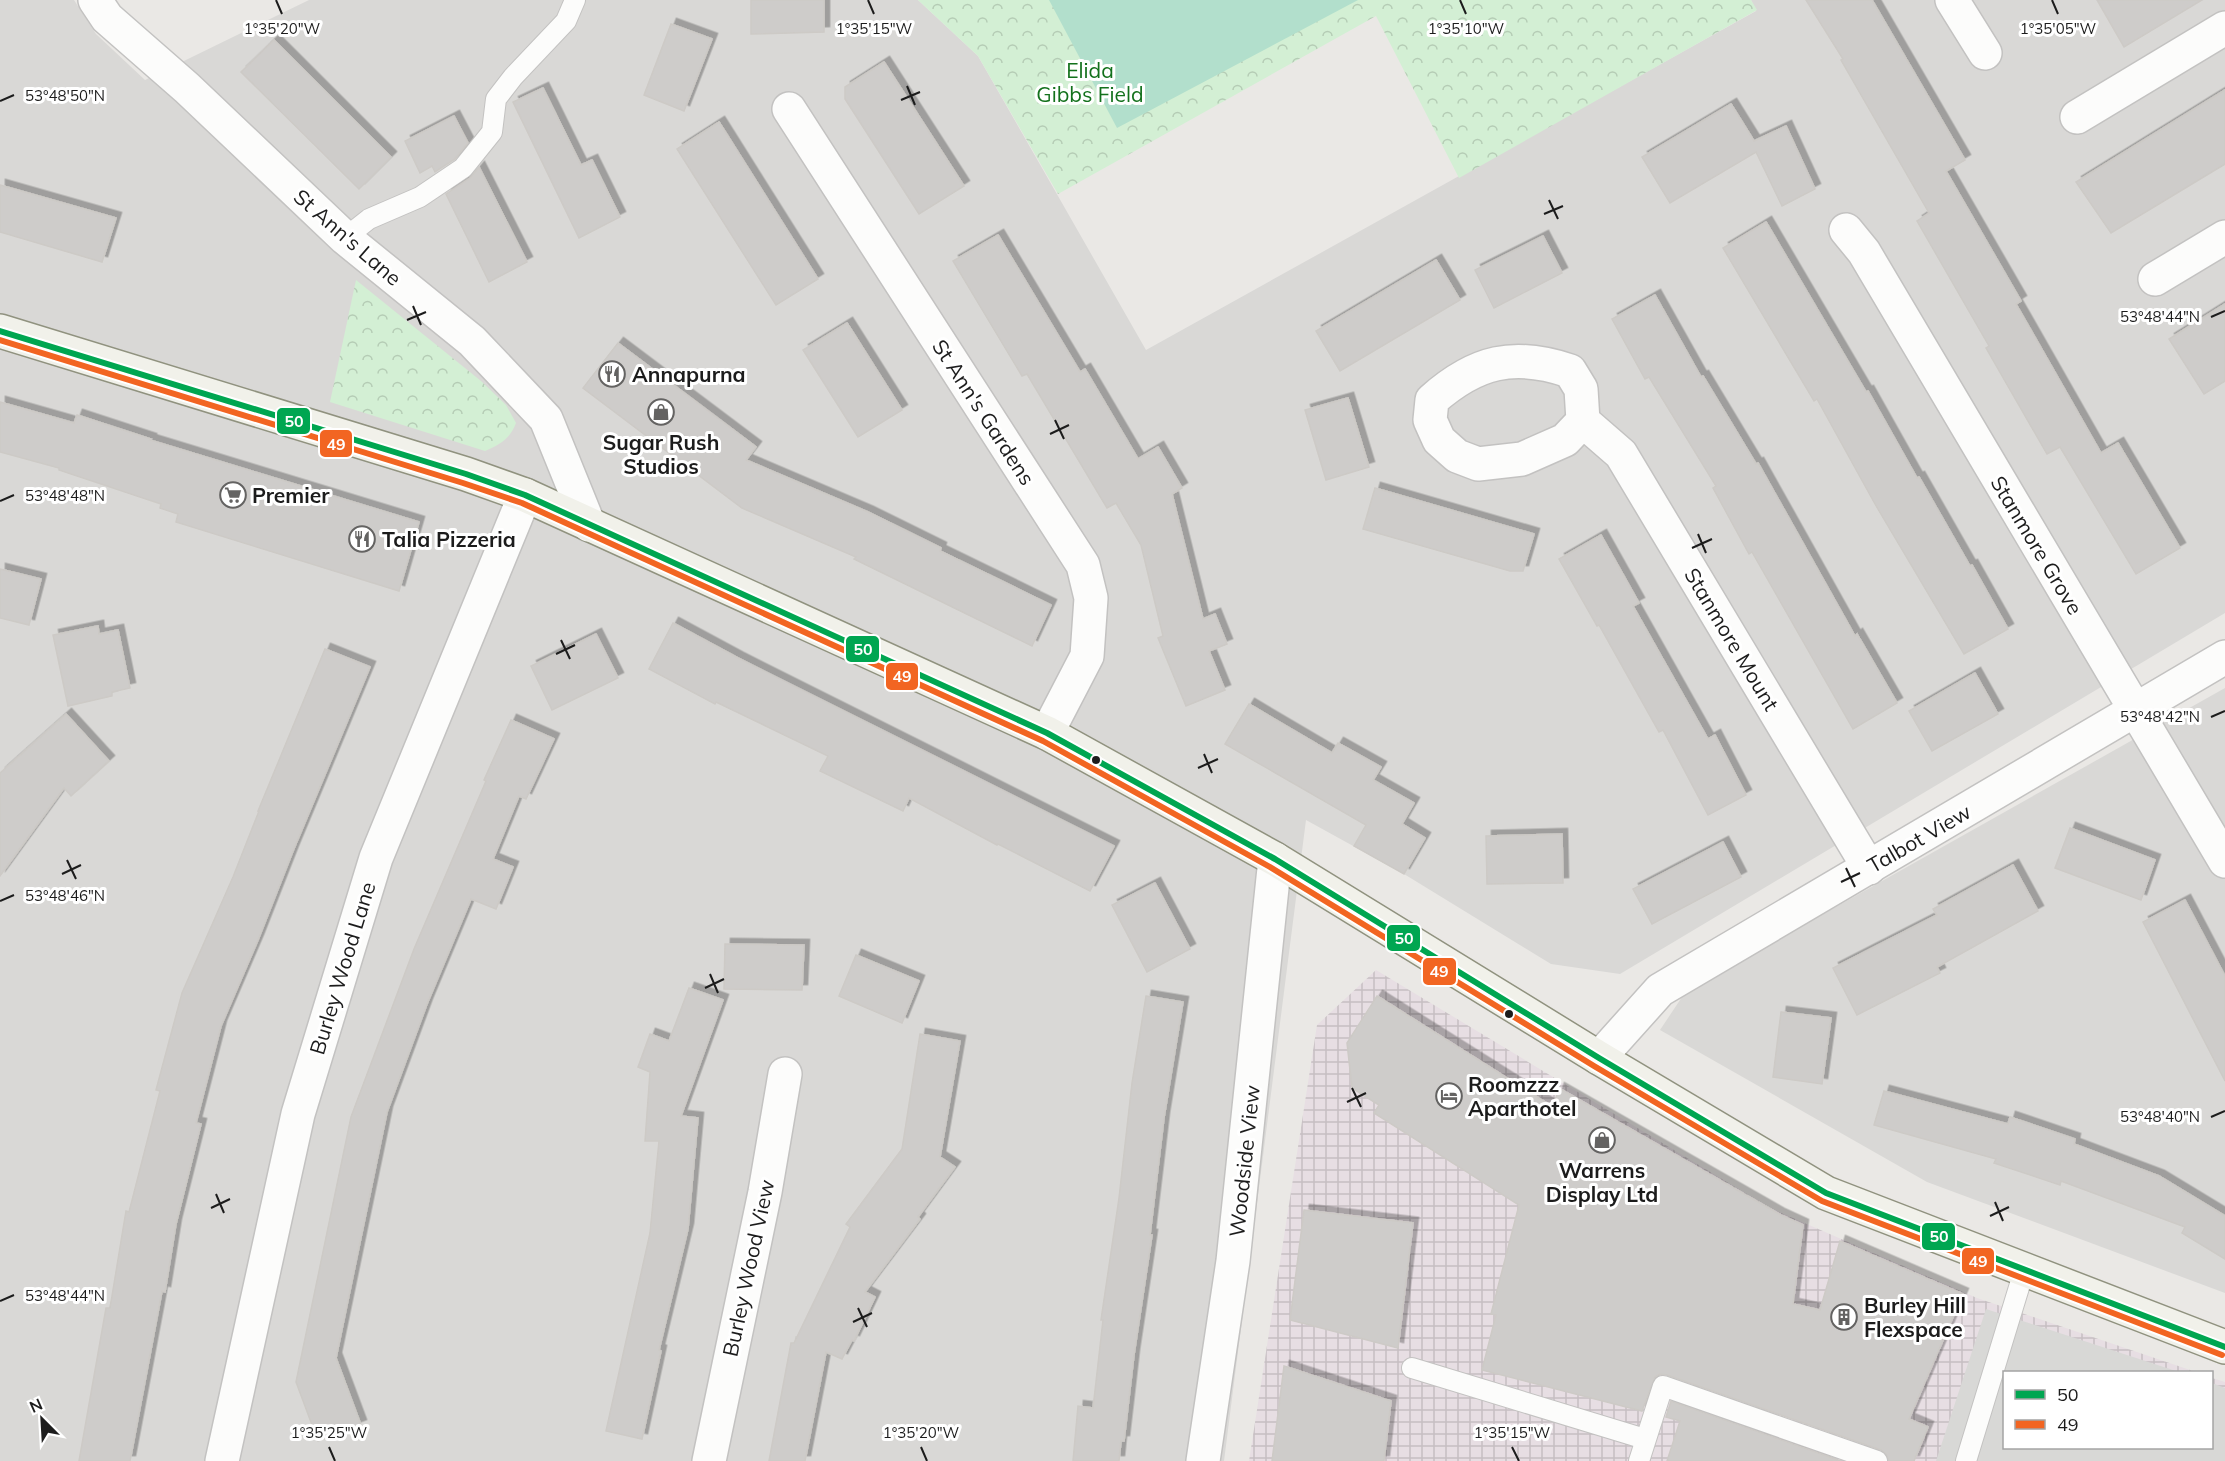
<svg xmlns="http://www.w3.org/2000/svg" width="2225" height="1461" viewBox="0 0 2225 1461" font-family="Mulish,sans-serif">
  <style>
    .residential { fill: #d9d8d6 }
    .industrial { fill: url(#industrial-grid) }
    .religious { fill: #d8d8d6 }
    .park { fill: url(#park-crowns) }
    .pitch { fill: #b2dfcc }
    .building { fill: #ceccca; stroke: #cdcac6; stroke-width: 1.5; filter: url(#shadow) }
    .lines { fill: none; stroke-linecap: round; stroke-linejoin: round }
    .lane-casing { stroke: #c3c2c1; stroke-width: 22 }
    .street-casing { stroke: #c3c2c1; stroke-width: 36 }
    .secondary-casing { stroke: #90927f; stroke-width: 36 }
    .lane { stroke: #fcfcfb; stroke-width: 20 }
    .street { stroke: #fcfcfb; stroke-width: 33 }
    .secondary { stroke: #f1f1ea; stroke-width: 33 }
    .bus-1-casing { stroke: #fff; stroke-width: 10 }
    .bus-2-casing { stroke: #fff; stroke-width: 10 }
    .bus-1 { stroke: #00a651; stroke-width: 6 }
    .bus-2 { stroke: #f26522; stroke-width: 6 }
    .ticks { fill: none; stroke: #1c1c1c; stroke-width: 2 }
    .bus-dot { fill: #1c1c1c; stroke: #fff; stroke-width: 2 }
    .labels { text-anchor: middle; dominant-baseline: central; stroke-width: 6; stroke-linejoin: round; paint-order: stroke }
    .park-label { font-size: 21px; fill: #13711c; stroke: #fff }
    .street-label { font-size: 21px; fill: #1c1c1c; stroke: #fff }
    .poi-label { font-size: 21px; font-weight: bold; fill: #1c1c1c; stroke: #fff; text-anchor: start }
    .ticks-label { font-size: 15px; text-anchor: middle; fill: #1c1c1c; stroke: #fff; stroke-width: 6; stroke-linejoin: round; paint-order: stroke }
    .line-badge { stroke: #fff; stroke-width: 2 }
    .badge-label { font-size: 16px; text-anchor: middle; font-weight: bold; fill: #fff }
  </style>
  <defs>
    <pattern id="industrial-grid" width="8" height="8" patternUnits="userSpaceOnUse" patternTransform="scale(1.5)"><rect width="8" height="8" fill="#e7dee3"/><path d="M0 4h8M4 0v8" fill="none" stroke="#c6bec2"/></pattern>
    <pattern id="park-crowns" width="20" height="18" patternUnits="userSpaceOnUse" patternTransform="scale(1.5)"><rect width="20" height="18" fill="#d3efd4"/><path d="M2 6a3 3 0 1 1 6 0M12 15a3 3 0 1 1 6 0" fill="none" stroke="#b5ccb5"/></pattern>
    <filter id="shadow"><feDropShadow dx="5.5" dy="-5.5" stdDeviation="0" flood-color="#0004"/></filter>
  </defs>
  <rect width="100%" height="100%" fill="#eae8e5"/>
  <g class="residential">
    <polygon points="0,0 74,0 96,34 145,80 309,0 918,0 978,56 1146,350 1756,11 1751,0 2225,0 2225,613 1620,974 1551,964 1404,874 1306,820 1224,1461 0,1461"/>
    <polygon points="2225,688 2225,1293 1927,1182 1660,1030 1682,997 1736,963"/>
  </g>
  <polygon class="industrial" points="1376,970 1770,1208 1977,1298 2196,1372 2004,1372 2004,1448 2212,1448 2212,1378 2225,1382 2225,1461 1249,1461 1317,1025"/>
  <polygon class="religious" points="1986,1309 2179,1372 2004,1372 2004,1448 2212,1448 2212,1383 2225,1388 2225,1461 1936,1461"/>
  <g class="park">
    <polygon points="918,0 1751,0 1757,10 1459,178 1376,16 1058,194 978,56"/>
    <path d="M 356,280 L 481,381 L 506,405 L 516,423 C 510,439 500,444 485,451 L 330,402 Z"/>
  </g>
  <polygon class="pitch" points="1049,0 1358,0 1117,128"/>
  <g class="building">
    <polygon points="751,0 824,0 824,32 751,34"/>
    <polygon points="1806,0 1872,0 1965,160 1946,171 2021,301 2016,304 2101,453 2118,443 2180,548 2136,574 2060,447 2047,454 1986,348 1989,346 1917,221 1929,213 1841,60 1843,59"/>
    <polygon points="2097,0 2202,0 2124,47"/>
    <polygon points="671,24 712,39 684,111 644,95"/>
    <polygon points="274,40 391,157 359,189 241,72"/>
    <polygon points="884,62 964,186 919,214 845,99 845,87"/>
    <polygon points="543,88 581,165 592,160 620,217 579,238 513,102"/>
    <polygon points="2225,90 2225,164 2111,233 2076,182"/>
    <polygon points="1731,104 1754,141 1786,126 1815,189 1782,206 1756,152 1670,203 1642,157"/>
    <polygon points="454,116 468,143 455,159 435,172 432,166 420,173 405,141"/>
    <polygon points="719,122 818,279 776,305 677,149"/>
    <polygon points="479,167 527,262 489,282 446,194 470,178"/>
    <polygon points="0,185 116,218 102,262 0,232"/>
    <polygon points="1766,222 1866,392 1868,391 1917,478 1919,477 1970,566 1972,565 2008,629 1964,654 1875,504 1817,399 1814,401 1723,248"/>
    <polygon points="998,235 1080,372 1085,369 1138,459 1158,447 1182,488 1172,494 1203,619 1215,614 1227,644 1209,651 1225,690 1186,706 1158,638 1163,636 1141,545 1116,503 1107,508 1027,374 1022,376 953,261"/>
    <polygon points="1543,236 1562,273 1494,308 1475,270"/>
    <polygon points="1436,260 1460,300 1340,371 1316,331"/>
    <polygon points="1655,295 1701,377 1703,376 1756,464 1758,463 1855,636 1857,634 1897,703 1853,729 1752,552 1749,554 1713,488 1716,486 1649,377 1645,379 1612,319"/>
    <polygon points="2225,304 2225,381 2204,394 2169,339"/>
    <polygon points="847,323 902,410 858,437 803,350"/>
    <polygon points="618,343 756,447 746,460 868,512 941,548 940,551 1051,605 1032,646 854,559 856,557 742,508 583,388"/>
    <polygon points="1348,398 1369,467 1326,480 1305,410"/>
    <polygon points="0,402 74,423 77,415 151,439 150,440 419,522 399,591 176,522 178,514 160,508 161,504 59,470 59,468 0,452"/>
    <polygon points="1375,488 1534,534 1523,571 1510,571 1363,529"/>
    <polygon points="1601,535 1639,603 1633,606 1708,739 1715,735 1746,795 1708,815 1663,730 1659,732 1599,625 1597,626 1559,559"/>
    <polygon points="0,569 41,579 29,625 0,618"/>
    <polygon points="673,623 738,658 1114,846 1090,891 998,844 997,845 909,798 903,811 820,771 828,756 716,702 715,704 649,669"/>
    <polygon points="98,626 99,634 118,630 130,688 112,692 112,696 68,706 53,635"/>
    <polygon points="596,634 618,678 552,710 531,666"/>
    <polygon points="325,649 370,667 293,851 258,940 221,1026 196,1123 201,1124 176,1224 165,1292 162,1291 130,1461 79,1461 106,1308 110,1308 126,1211 129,1212 160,1091 156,1090 182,993 233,877 259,811 258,811"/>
    <polygon points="1975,673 1998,714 1932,751 1909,711"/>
    <polygon points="1249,704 1332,753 1338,743 1381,767 1373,780 1414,803 1402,824 1425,838 1404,874 1354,846 1366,825 1225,744"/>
    <polygon points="66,714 109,761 71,796 64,788 0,876 0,773"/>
    <polygon points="511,720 554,739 526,799 519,796 493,859 513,867 496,909 471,899 427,1004 387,1112 336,1358 361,1425 318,1441 296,1382 351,1117 414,949 486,781 484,780"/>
    <polygon points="2070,828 2155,860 2141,900 2055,868"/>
    <polygon points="1562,834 1563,883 1487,884 1486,836"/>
    <polygon points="1723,842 1741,877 1652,924 1633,889"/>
    <polygon points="2013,865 2038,911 1937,967 1940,973 1857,1015 1833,968 1937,915 1933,909"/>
    <polygon points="1155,883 1190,949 1147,972 1112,905"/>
    <polygon points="2185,900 2225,976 2225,1081 2143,922"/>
    <polygon points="725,944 804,945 802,990 724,989"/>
    <polygon points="856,955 919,981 902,1023 839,996"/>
    <polygon points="689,988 723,1000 681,1116 698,1118 688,1229 659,1350 661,1351 642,1439 606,1431 650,1233 659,1141 645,1141 650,1072 638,1067 650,1034 669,1041"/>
    <polygon points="1146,996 1183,1002 1164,1118 1150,1235 1152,1235 1134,1355 1124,1441 1121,1441 1119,1461 1073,1461 1078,1406 1093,1408 1103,1320 1101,1320 1119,1198 1132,1083"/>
    <polygon points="1377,996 1553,1107 1559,1088 1779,1214 1803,1225 1793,1304 1820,1310 1840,1241 1963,1294 1909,1419 1928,1427 1914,1461 1889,1461 1886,1454 1881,1450 1667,1375 1660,1374 1655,1377 1642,1411 1482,1370 1496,1315 1491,1314 1519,1205 1374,1113 1379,1105 1352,1088 1347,1043"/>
    <polygon points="1781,1012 1831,1018 1822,1084 1773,1077"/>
    <polygon points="920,1034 960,1041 940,1157 955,1167 918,1217 920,1219 865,1292 875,1297 854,1341 852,1340 842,1359 826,1352 805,1461 769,1461 791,1343 794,1343 850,1227 846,1224 902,1149"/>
    <polygon points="1884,1091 2008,1124 2010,1117 2075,1139 2074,1144 2159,1176 2225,1216 2225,1259 2182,1233 2185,1227 2061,1181 2060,1185 1994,1163 1996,1159 1874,1125"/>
    <polygon points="1304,1210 1413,1223 1398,1348 1290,1320"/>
    <polygon points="1284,1366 1391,1401 1384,1461 1272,1461"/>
    <polygon points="1671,1401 1841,1461 1667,1461 1680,1421 1666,1417"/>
  </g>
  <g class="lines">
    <g class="lane-casing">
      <g id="lane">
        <polyline points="345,238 369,219 420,197 463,168 492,132 496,99 513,77 566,21 575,0"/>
        <polyline points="1412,1368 1645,1439"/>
        <polyline points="1639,1461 1663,1386 1877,1461"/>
        <polyline points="1966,1461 2024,1271"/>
      </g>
    </g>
    <g class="street-casing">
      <g id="street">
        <polyline points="95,0 107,18 187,88 345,238 472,341 546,419 589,525"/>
        <polyline points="1952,0 1985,53"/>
        <polyline points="789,109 1083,565 1091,598 1087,656 1047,733"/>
        <polyline points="2077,117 2225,28"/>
        <polyline points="1846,230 1864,252 2225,861"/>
        <polyline points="2155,279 2225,237"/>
        <path d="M 1583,421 L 1565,440 L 1522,459 L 1478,464 L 1457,456 L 1439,440 L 1430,420 L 1432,400 C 1476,361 1514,352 1570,371 L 1581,389 L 1583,421 L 1621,454 L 1869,868"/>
        <polyline points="1599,1058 1660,990 2225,657"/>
        <polyline points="222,1461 298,1114 376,858 525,495"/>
        <polyline points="709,1461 765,1192 785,1074"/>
        <polyline points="1203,1461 1233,1261 1275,859"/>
      </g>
    </g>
    <g class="secondary-casing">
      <polyline id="secondary" points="0,331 466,474 525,495 1047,733 1275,859 1599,1058 1826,1193 2225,1347"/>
    </g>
    <use href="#lane" class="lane"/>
    <use href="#street" class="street"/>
    <use href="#secondary" class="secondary"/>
    <g class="bus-1-casing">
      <polyline id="bus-1" points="0,331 466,474 525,495 1047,733 1275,859 1599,1058 1826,1193 2225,1347"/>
    </g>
    <g class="bus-2-casing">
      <polyline id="bus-2" points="0,340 463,483 522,503 1043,741 1270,867 1594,1066 1822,1201 2222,1355"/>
    </g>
    <use href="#bus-1" class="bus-1"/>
    <use href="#bus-2" class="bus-2"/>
  </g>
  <path class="ticks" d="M 276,0 L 282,14M 868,0 L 874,14M 1460,0 L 1466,14M 2052,0 L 2058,14M 907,86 L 915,105M 901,100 L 920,92M 0,101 L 14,95M 1549,200 L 1558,219M 1544,214 L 1563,206M 413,306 L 421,325M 2211,317 L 2225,311M 407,320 L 426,312M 1055,420 L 1064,439M 1050,434 L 1069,425M 0,501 L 14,495M 1698,534 L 1706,553M 1692,548 L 1712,539M 561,640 L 570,659M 556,654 L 575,645M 2211,717 L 2225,711M 1204,754 L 1212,773M 1198,768 L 1218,759M 67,860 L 76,879M 1846,868 L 1855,887M 62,874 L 81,865M 1841,882 L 1860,873M 0,901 L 14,895M 710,974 L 718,993M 705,988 L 724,979M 1352,1088 L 1361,1107M 1347,1102 L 1366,1093M 2211,1117 L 2225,1111M 216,1194 L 224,1213M 1995,1202 L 2003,1221M 211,1208 L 230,1199M 1990,1216 L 2009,1207M 0,1301 L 14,1295M 858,1308 L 867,1327M 853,1322 L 872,1313M 329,1447 L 335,1461M 921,1447 L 927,1461M 1512,1447 L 1519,1461"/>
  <defs>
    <g id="restaurant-ring" transform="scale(1.35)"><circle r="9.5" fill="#fff" stroke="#646362" stroke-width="1.5"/><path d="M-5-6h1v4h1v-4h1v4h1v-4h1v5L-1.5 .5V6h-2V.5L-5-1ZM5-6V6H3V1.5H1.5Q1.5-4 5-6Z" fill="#646362"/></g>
    <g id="shop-ring" transform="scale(1.35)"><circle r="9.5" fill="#fff" stroke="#646362" stroke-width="1.5"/><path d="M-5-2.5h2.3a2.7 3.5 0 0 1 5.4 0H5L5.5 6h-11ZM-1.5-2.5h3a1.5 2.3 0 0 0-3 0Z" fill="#646362"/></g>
    <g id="supermarket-ring" transform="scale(1.35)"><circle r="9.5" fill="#fff" stroke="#646362" stroke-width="1.5"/><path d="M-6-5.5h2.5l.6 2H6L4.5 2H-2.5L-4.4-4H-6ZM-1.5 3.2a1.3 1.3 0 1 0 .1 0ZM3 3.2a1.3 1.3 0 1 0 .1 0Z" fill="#646362"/></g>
    <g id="hotel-ring" transform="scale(1.35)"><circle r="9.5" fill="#fff" stroke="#646362" stroke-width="1.5"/><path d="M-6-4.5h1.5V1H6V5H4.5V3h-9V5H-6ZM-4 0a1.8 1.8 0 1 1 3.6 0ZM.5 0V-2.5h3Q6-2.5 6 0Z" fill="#646362"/></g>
    <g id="building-ring" transform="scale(1.35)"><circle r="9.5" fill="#fff" stroke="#646362" stroke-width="1.5"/><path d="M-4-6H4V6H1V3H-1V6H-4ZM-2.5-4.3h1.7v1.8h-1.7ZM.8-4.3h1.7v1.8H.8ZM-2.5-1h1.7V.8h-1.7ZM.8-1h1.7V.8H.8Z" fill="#646362"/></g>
  </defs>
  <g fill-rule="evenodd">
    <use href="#restaurant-ring" x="612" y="374"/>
    <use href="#shop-ring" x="661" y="412"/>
    <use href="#supermarket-ring" x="233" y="495"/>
    <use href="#restaurant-ring" x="362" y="539"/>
    <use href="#hotel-ring" x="1449" y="1096"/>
    <use href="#shop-ring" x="1602" y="1140"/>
    <use href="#building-ring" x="1844" y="1317"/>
  </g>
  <g class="bus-dot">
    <circle cx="1096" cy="760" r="5"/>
    <circle cx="1509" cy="1014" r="5"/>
  </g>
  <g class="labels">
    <g class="park-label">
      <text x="1090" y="70">Elida<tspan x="1090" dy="24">Gibbs Field</tspan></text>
    </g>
    <g class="street-label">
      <text transform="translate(348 237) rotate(41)">St Ann's Lane</text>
      <text transform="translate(984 412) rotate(57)">St Ann's Gardens</text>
      <text transform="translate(2037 545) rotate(59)">Stanmore Grove</text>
      <text transform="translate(1732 639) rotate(59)">Stanmore Mount</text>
      <text transform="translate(1919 838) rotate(-30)">Talbot View</text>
      <text transform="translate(342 968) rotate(-73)">Burley Wood Lane</text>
      <text transform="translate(1244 1161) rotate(-84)">Woodside View</text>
      <text transform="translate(748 1268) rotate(-78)">Burley Wood View</text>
    </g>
    <g class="poi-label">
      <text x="632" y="374">Annapurna</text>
      <text x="661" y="442" text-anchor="middle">Sugar Rush<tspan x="661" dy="24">Studios</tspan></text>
      <text x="252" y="495">Premier</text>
      <text x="382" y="539">Talia Pizzeria</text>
      <text x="1468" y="1084">Roomzzz<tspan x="1468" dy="24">Aparthotel</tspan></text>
      <text x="1602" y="1170" text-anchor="middle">Warrens<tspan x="1602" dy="24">Display Ltd</tspan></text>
      <text x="1864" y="1305">Burley Hill<tspan x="1864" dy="24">Flexspace</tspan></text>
    </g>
  </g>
  <g class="ticks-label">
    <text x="282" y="34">1°35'20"W</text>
    <text x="874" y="34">1°35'15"W</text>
    <text x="1466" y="34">1°35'10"W</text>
    <text x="2058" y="34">1°35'05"W</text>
    <text x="65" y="101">53°48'50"N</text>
    <text x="2160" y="322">53°48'44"N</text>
    <text x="65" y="501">53°48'48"N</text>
    <text x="2160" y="722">53°48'42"N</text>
    <text x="65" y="901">53°48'46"N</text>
    <text x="2160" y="1122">53°48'40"N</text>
    <text x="65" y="1301">53°48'44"N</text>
    <text x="329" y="1438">1°35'25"W</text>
    <text x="921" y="1438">1°35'20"W</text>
    <text x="1512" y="1438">1°35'15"W</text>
  </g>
  <g class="line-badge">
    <rect x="276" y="407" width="35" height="28" rx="6" fill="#00a651"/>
    <rect x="319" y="429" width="34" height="29" rx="6" fill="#f26522"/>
    <rect x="845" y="635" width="35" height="28" rx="6" fill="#00a651"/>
    <rect x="885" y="662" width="34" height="29" rx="6" fill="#f26522"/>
    <rect x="1386" y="924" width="35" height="28" rx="6" fill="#00a651"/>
    <rect x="1422" y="957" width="35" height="29" rx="6" fill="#f26522"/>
    <rect x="1921" y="1222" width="35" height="29" rx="6" fill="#00a651"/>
    <rect x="1961" y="1247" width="34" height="28" rx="6" fill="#f26522"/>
  </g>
  <g class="badge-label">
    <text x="294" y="427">50</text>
    <text x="336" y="450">49</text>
    <text x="863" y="655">50</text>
    <text x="902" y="682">49</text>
    <text x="1404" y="944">50</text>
    <text x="1439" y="977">49</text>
    <text x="1939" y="1242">50</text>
    <text x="1978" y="1267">49</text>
  </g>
  <rect x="2003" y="1371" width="210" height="78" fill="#ffffff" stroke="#a4a4a4" stroke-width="1.5"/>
  <rect x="2015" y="1390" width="30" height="9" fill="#00a651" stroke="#a4a4a4" stroke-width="1.5"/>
  <text x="2057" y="1401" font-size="18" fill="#1c1c1c">50</text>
  <rect x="2015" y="1420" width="30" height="9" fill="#f26522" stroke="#a4a4a4" stroke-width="1.5"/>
  <text x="2057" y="1431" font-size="18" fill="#1c1c1c">49</text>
  <g transform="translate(42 1419) rotate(336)" stroke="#ffffff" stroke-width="4.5" paint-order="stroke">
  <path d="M0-4.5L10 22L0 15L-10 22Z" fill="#1c1c1c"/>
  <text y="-9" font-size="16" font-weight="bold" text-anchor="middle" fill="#1c1c1c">N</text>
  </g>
</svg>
